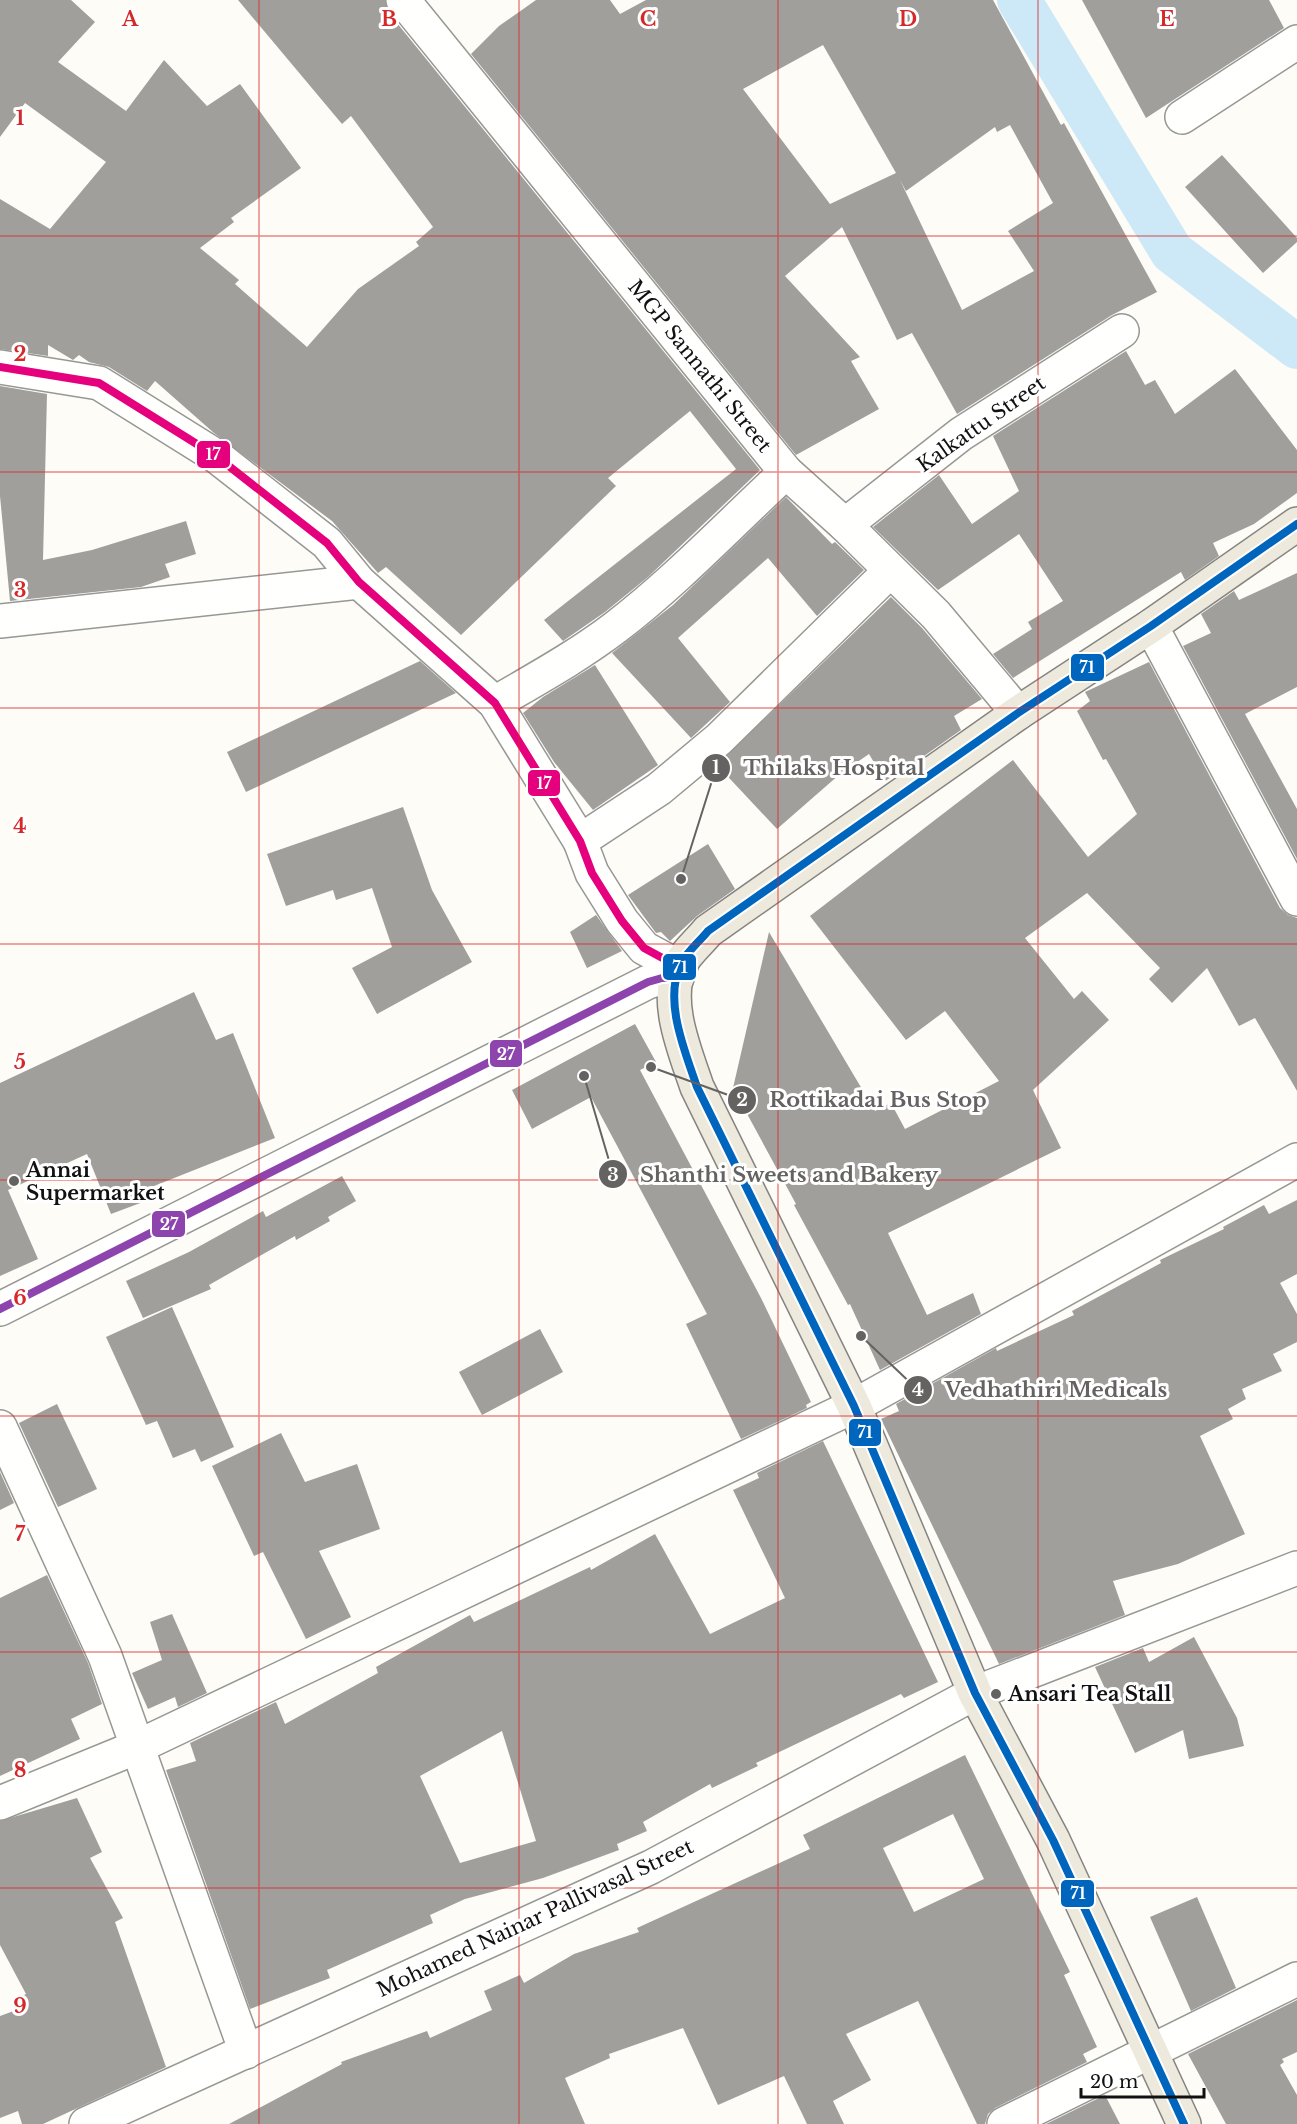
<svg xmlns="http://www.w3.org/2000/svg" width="1297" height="2124" viewBox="0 0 1297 2124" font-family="'Libre Baskerville',serif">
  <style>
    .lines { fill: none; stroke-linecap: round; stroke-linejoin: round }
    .canal { stroke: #cde8f7; stroke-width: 44 }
    .building { fill: #a19f9c; fill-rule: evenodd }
    .minor-casing { stroke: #979795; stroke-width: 36 }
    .tertiary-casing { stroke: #979795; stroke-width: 36 }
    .primary-casing { stroke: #858482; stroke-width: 36 }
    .minor { stroke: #fffffe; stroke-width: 33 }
    .tertiary { stroke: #fffffe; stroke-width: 33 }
    .primary { stroke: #ede9dc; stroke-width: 33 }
    .bus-1-casing { stroke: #fff; stroke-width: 12 }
    .bus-2-casing { stroke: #fff; stroke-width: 12 }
    .bus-3-casing { stroke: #fff; stroke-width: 12 }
    .bus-1 { stroke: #e5007d; stroke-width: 8 }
    .bus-2 { stroke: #8e44ad; stroke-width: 8 }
    .bus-3 { stroke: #0065bd; stroke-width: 8 }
    .grid { fill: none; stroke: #d62828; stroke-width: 1.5; stroke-opacity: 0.55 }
    .poi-dot { fill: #646362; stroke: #fff; stroke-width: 2 }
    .labels { text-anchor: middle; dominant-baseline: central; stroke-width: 6; stroke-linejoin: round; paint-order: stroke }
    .street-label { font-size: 20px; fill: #111; stroke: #fff }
    .poi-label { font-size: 20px; font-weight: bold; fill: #111; stroke: #fff; text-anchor: start }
    .grid-label { font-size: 20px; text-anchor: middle; font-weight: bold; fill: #d62828; stroke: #fff; stroke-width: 6; stroke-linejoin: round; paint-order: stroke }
    .leader { fill: none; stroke: #646362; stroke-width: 2 }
    .callout-dot { fill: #646362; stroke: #fff; stroke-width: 2 }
    .mark-label { font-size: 18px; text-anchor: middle; font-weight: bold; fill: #fff }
    .callout-label { font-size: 21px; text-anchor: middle; font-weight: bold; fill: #646362; stroke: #fff; stroke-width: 6; stroke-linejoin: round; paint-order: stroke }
    .line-badge { stroke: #fff; stroke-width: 2 }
    .badge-label { font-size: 16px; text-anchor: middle; font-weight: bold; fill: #fff }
  </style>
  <rect width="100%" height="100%" fill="#fdfcf7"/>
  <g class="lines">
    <polyline class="canal" points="1019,0 1172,252 1297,347"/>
  </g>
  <g class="building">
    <polygon points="0,0 71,0 95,22 58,62 126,111 164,60 207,106 240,84 301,168 231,218 234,222 200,248 239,280 235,284 307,347 358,289 419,246 416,242 433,227 351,116 342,124 238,0 385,0 388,12 760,470 648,577 605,612 563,641 544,620 736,469 690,411 608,478 616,486 461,635 386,567 378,573 332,521 214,433 155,381 147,391 109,367 89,362 79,355 73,360 48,345 48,356 0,349 0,199 50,229 106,162 25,103 0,137"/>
    <path d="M 536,0 L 610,0 L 620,14 L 646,0 L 993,0 L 1061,125 L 1064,123 L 1157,292 L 1112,315 L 957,414 L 912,333 L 897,340 L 842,227 L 785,276 L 860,357 L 851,361 L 879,409 L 796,455 L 471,54 L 499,26 ZM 823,45 L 896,173 L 830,204 L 743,89 ZM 1010,125 L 1053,203 L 1008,231 L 1034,271 L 962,310 L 900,180 L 906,191 L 995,127 L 997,132 Z"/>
    <polygon points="1082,0 1269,0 1284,28 1146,118"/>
    <polygon points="1222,155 1297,238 1297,242 1263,273 1185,187"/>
    <polygon points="1126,351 1145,385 1155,380 1175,414 1235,369 1297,450 1297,493 1254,524 1213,543 1219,556 1185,580 1181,572 1013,678 993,654 1032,629 1028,622 1063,601 1019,534 938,590 873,527 939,475 972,524 1019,491 993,436"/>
    <polygon points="0,386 47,394 43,560 92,550 186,521 196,554 165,564 170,577 141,587 10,601 0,496"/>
    <polygon points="786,497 832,544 835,542 864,570 817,616 768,558 678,638 730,702 691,738 612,653 673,605"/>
    <polygon points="1297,573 1297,687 1245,714 1297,809 1297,859 1183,646 1211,633 1201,614 1234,591 1239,600"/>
    <polygon points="891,597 922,628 982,699 954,716 961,730 907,768 885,781 869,754 840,774 777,829 717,765"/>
    <polygon points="420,661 456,693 246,792 227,752"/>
    <polygon points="1149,662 1280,908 1288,915 1297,918 1297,1091 1255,1018 1239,1026 1207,968 1172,1003 1149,979 1160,968 1087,893 1025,938 1074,999 1082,991 1109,1020 1033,1090 1061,1148 888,1233 927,1315 973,1293 981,1314 880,1370 850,1304 848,1305 794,1205 796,1204 733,1088 769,932 875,1111 891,1103 905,1129 999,1081 945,1011 906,1040 810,916 1013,760 1088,857 1137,814 1106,759 1103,760 1077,711 1090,701 1085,692"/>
    <polygon points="595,665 658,765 593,810 554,762 523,713 543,697"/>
    <polygon points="403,807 432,890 472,962 377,1014 352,968 392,947 372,888 336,900 333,890 286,906 267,854"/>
    <polygon points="708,844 735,889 697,916 670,941 661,932 656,933 628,895"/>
    <polygon points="596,915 622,951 587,968 570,932"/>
    <polygon points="194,992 216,1040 233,1033 275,1138 139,1192 143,1202 111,1214 87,1154 8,1190 38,1259 0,1276 0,1083"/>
    <polygon points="635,1024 656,1062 640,1070 761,1298 811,1402 806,1405 807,1408 741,1439 686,1324 707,1314 591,1097 532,1129 512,1090"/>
    <polygon points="342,1176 356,1201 328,1217 330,1221 296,1240 295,1236 209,1285 211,1289 143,1318 126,1281 189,1252 263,1211 266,1217"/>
    <polygon points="1297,1200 1297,1274 1280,1283 1297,1314 1297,1342 1273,1354 1282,1371 1242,1389 1246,1399 1228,1409 1233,1419 1200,1436 1245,1534 1178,1564 1113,1581 1125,1615 999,1664 881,1419 899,1411 896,1404 996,1348 997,1351 1074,1315 1072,1311 1161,1263 1160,1260 1224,1229 1223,1227 1264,1205 1269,1214"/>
    <polygon points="172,1307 234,1447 201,1462 195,1449 173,1458 157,1421 146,1425 106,1337"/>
    <polygon points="540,1329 563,1372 482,1415 459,1372"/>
    <polygon points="57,1404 97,1489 58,1507 19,1423"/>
    <polygon points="281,1433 305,1482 357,1464 380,1529 319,1551 351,1617 306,1639 263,1552 254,1556 212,1466"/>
    <path d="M 823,1441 L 938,1682 L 904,1698 L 901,1694 L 756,1763 L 758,1766 L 712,1788 L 710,1784 L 643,1822 L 647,1831 L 617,1844 L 619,1850 L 543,1878 L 465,1899 L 430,1915 L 433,1923 L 327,1970 L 330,1978 L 250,2009 L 166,1770 L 196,1761 L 190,1743 L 276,1702 L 285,1724 L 378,1673 L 376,1667 L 470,1615 L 474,1622 L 590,1567 L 591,1570 L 655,1534 L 710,1634 L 785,1598 L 733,1490 L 759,1478 L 757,1473 ZM 502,1731 L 536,1841 L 460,1863 L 420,1776 Z"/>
    <polygon points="0,1472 14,1503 0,1510"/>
    <polygon points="47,1575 88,1663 102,1704 71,1719 80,1739 0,1776 0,1598"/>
    <polygon points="172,1614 207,1693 178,1707 175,1697 148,1709 132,1673 162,1660 150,1622"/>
    <polygon points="1194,1637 1237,1718 1244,1746 1189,1759 1183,1730 1135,1753 1095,1667 1143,1648 1149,1662"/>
    <path d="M 965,1755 L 1070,1972 L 1064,1975 L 1097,2047 L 1083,2054 L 1087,2062 L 995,2108 L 988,2114 L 985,2124 L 977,2124 L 918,2001 L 846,2034 L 871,2080 L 833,2101 L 844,2124 L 807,2124 L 784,2076 L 718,2105 L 683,2028 L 609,2054 L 610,2058 L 565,2078 L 585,2124 L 229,2124 L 342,2064 L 341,2062 L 427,2031 L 430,2038 L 492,2010 L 484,1991 L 520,1975 L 524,1983 L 574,1954 L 639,1932 L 637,1928 L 810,1849 L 803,1835 ZM 953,1814 L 984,1879 L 914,1912 L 883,1848 Z"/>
    <polygon points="77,1798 102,1852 90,1858 123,1918 115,1922 166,2067 43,2124 22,2124 18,2111 0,2118 0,2016 19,2009 15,2000 26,1994 0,1945 0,1821"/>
    <polygon points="1197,1897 1236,1988 1191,2011 1150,1917"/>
    <polygon points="1297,2000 1297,2052 1282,2059 1284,2062 1280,2065 1297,2095 1297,2124 1226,2124 1188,2054"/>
    <polygon points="1105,2095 1120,2124 1046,2124"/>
  </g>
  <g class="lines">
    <g class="minor-casing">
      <g id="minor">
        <polyline points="403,0 786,472 845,525 936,615 1018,713"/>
        <polyline points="1182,117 1297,42"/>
        <polyline points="0,367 99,383 216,456 327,543 359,582 495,703 580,841 592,873 622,921 644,948 668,961 682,963"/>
        <polyline points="845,525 961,434 1122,331"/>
        <polyline points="0,621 359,582"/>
        <polyline points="1151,626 1297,899"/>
        <path d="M 495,703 C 536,679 578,656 616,627 C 676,581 730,524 786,472"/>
        <polyline points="580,841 659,789 719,739 890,571"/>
        <polyline points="0,1427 105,1656 246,2052"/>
        <polyline points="0,1803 137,1747 854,1406 1297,1160"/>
        <polyline points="86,2124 651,1867 975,1693 1297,1568"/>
        <polyline points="1004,2124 1297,1979"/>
      </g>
    </g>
    <g class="tertiary-casing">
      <polyline id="tertiary" points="0,1309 648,982 662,978 677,978"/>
    </g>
    <g class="primary-casing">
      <path id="primary" d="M 1184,2124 L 1053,1840 L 975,1693 L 854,1406 L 697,1087 C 685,1051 663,1001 681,963 C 687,952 700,941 708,931 L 1018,713 L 1151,626 L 1297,524"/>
    </g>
    <use href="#minor" class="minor"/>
    <use href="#tertiary" class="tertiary"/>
    <use href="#primary" class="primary"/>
    <g class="bus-1-casing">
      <polyline id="bus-1" points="0,367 99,383 216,456 327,543 359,582 495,703 580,841 592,873 622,921 644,948 668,961 682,963"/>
    </g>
    <g class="bus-2-casing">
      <polyline id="bus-2" points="0,1309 648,982 662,978 677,978"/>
    </g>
    <g class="bus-3-casing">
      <path id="bus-3" d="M 1184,2124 L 1053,1840 L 975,1693 L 854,1406 L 697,1087 C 685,1051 663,1001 681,963 C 687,952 700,941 708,931 L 1018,713 L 1151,626 L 1297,524"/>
    </g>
    <use href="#bus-1" class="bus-1"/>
    <use href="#bus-2" class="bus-2"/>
    <use href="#bus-3" class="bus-3"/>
  </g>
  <path class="grid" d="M 259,0 L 259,2124M 519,0 L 519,2124M 778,0 L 778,2124M 1038,0 L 1038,2124M 0,236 L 1297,236M 0,472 L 1297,472M 0,708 L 1297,708M 0,944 L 1297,944M 0,1180 L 1297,1180M 0,1416 L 1297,1416M 0,1652 L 1297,1652M 0,1888 L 1297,1888"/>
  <g class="poi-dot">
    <circle cx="14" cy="1181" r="6"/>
    <circle cx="996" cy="1694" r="6"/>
  </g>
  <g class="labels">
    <g class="street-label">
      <text transform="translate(700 366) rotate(51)">MGP Sannathi Street</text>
      <text transform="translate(981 424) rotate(-35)">Kalkattu Street</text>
      <text transform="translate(535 1918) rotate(-25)">Mohamed Nainar Pallivasal Street</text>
    </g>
    <g class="poi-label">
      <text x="26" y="1170">Annai<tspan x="26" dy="23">Supermarket</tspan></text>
      <text x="1008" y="1694">Ansari Tea Stall</text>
    </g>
  </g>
  <g class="grid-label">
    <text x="130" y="26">A</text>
    <text x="389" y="26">B</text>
    <text x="648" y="26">C</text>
    <text x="908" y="26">D</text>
    <text x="1167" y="26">E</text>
    <text x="20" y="125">1</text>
    <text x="20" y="361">2</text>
    <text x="20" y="597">3</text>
    <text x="20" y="833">4</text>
    <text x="20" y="1069">5</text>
    <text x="20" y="1305">6</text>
    <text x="20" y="1541">7</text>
    <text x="20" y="1777">8</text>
    <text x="20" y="2013">9</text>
  </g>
  <path class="leader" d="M681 879L716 768M651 1067L742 1100M584 1076L613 1174M861 1336L918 1390"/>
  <g class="callout-dot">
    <circle cx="681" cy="879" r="6"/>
    <circle cx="651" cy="1067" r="6"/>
    <circle cx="584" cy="1076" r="6"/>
    <circle cx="861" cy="1336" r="6"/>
    <circle cx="716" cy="768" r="15"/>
    <circle cx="742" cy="1100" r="15"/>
    <circle cx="613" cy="1174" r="15"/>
    <circle cx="918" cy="1390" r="15"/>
  </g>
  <g class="mark-label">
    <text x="716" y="774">1</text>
    <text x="742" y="1106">2</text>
    <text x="613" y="1181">3</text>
    <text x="918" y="1396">4</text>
  </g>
  <g class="callout-label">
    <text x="834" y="775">Thilaks Hospital</text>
    <text x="878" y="1107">Rottikadai Bus Stop</text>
    <text x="789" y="1182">Shanthi Sweets and Bakery</text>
    <text x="1056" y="1397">Vedhathiri Medicals</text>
  </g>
  <g class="line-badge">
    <rect x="196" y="440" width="35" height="29" rx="6" fill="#e5007d"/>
    <rect x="1070" y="653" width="35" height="29" rx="6" fill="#0065bd"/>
    <rect x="527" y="769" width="34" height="28" rx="6" fill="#e5007d"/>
    <rect x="662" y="953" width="35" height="28" rx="6" fill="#0065bd"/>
    <rect x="489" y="1039" width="34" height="29" rx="6" fill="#8e44ad"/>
    <rect x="151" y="1210" width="35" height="28" rx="6" fill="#8e44ad"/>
    <rect x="848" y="1418" width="34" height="29" rx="6" fill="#0065bd"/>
    <rect x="1060" y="1879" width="35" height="29" rx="6" fill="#0065bd"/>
  </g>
  <g class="badge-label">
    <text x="213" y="460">17</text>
    <text x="1087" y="673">71</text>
    <text x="544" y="789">17</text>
    <text x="680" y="973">71</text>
    <text x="506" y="1060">27</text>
    <text x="169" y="1230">27</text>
    <text x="865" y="1438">71</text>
    <text x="1078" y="1899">71</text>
  </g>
  <path d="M1081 2088v9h123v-9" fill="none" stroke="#111111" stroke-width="3"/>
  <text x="1090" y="2088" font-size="18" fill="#111111" stroke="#ffffff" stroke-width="4.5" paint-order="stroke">20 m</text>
</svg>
